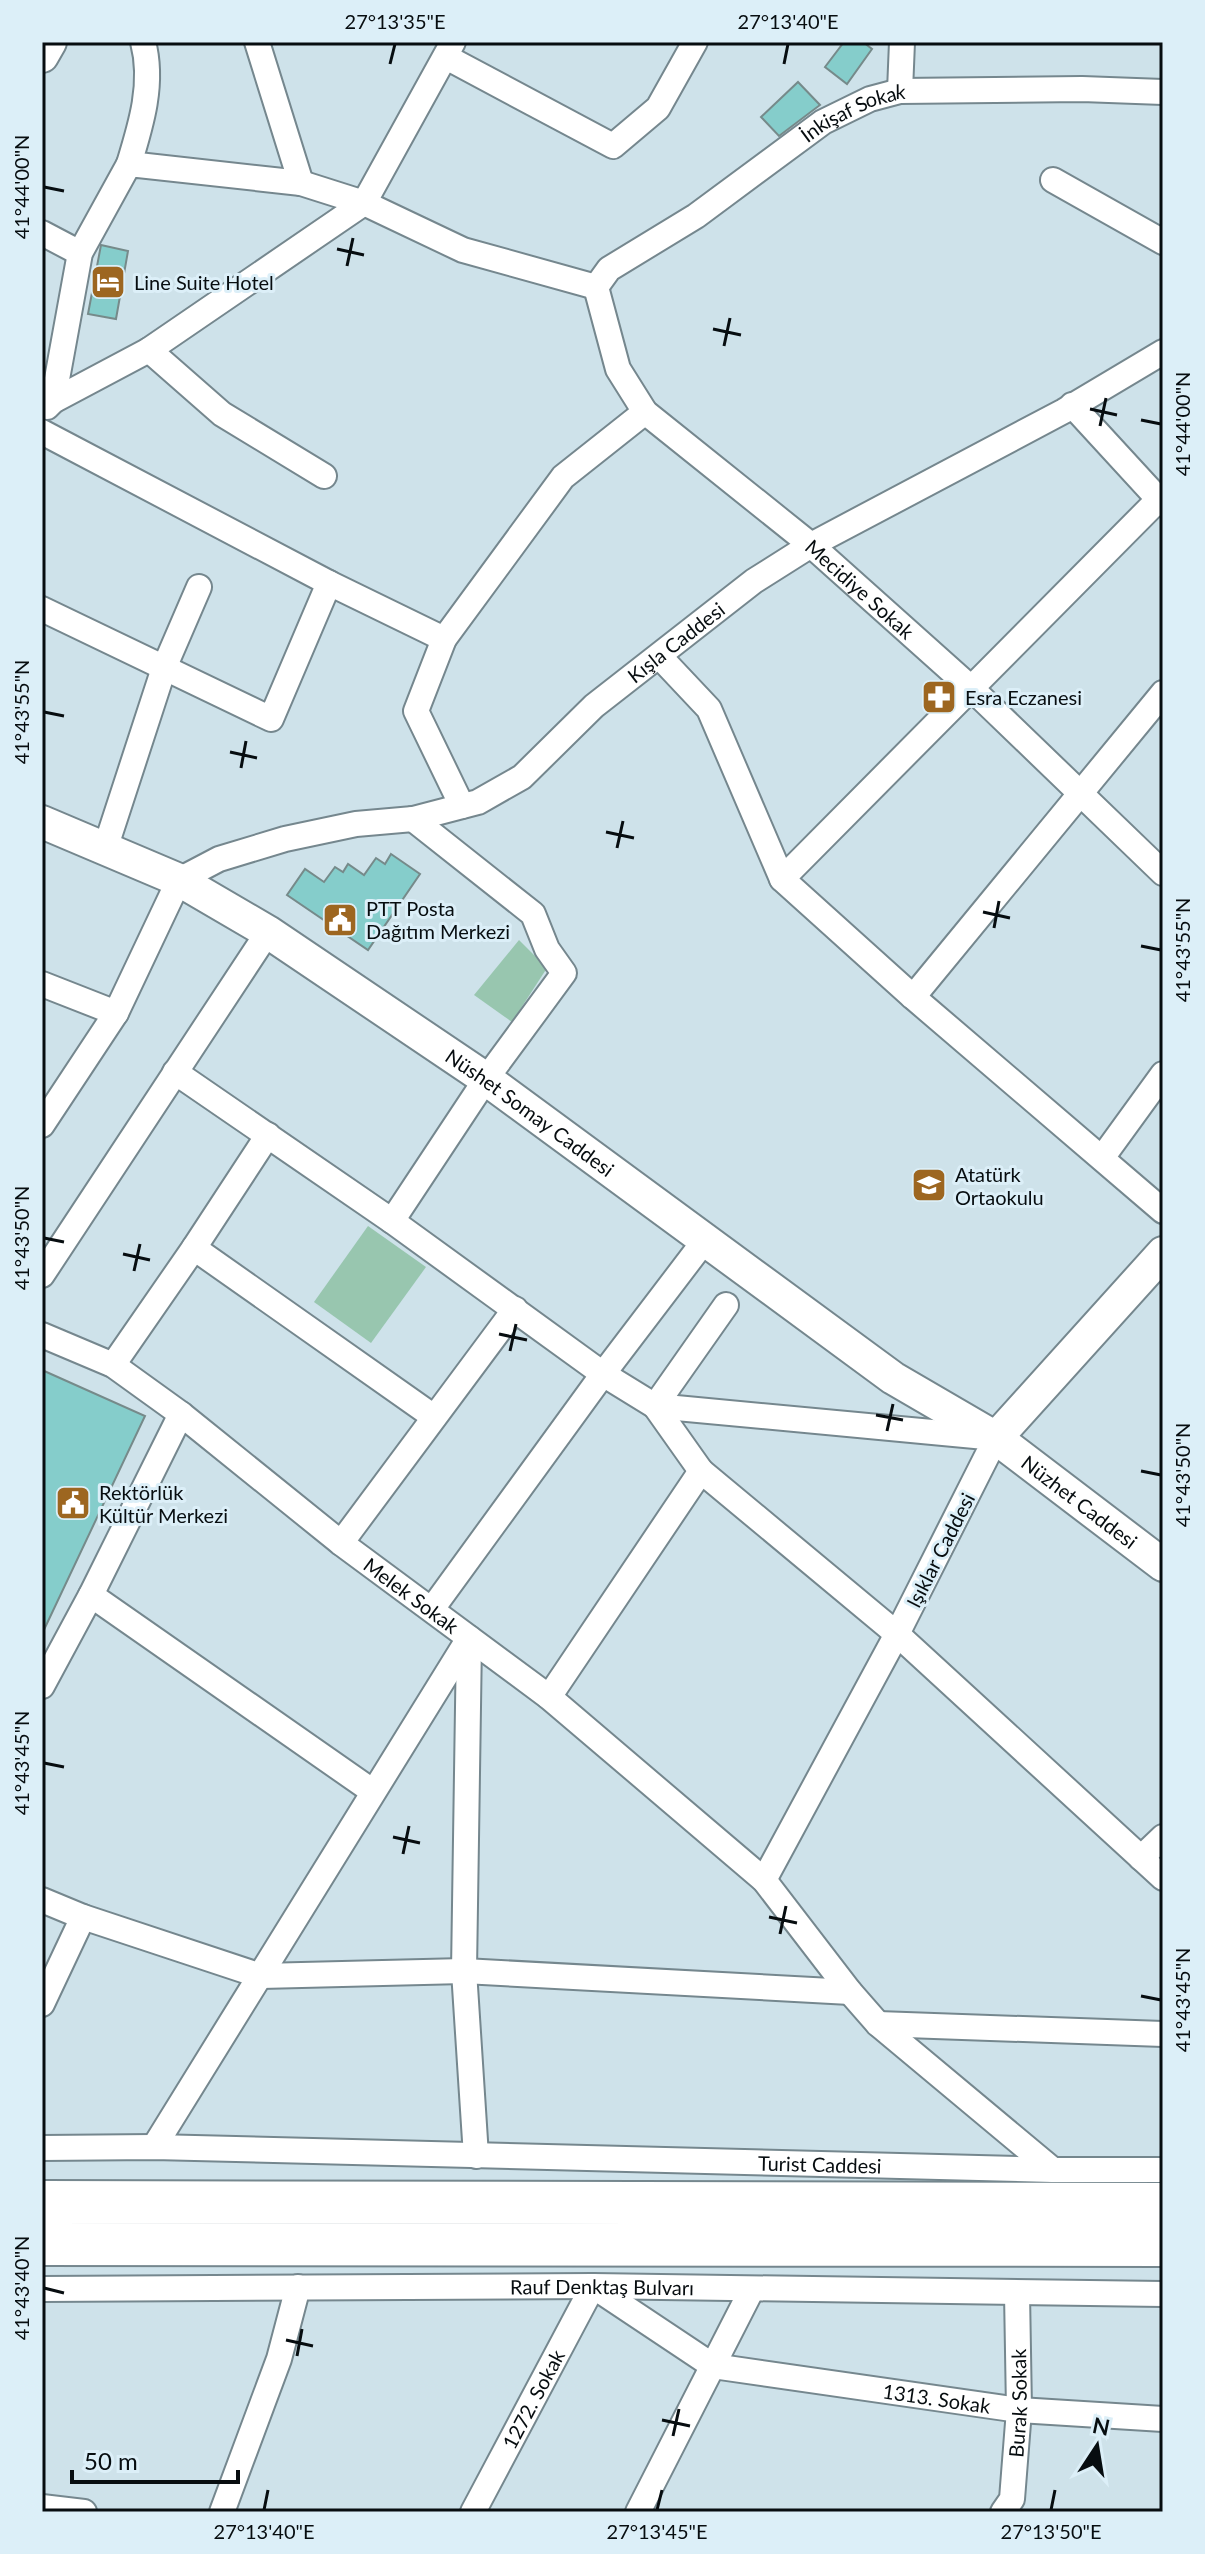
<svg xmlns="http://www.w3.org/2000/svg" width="1205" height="2554" viewBox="0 0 1205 2554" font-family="Lato,sans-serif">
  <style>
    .green { fill: #98c6af }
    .building { fill: #85cdcb; stroke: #768a8a; stroke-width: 2 }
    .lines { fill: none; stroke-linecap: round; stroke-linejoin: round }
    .street-casing { stroke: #75878e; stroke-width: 28 }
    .secondary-casing { stroke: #75878e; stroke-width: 36 }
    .highway-casing { stroke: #75878e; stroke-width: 46 }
    .street { stroke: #fff; stroke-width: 24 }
    .secondary { stroke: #fff; stroke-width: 32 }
    .highway { stroke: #fff; stroke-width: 42 }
    .ticks { fill: none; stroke: #070d10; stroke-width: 3 }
    .labels { text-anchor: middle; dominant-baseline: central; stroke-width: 6; stroke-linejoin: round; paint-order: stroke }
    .street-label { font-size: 20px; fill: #070d10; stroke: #dceff8 }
    .poi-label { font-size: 20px; fill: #070d10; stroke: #dceff8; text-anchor: start }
    .neatline { fill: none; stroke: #070d10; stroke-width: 3 }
    .ticks-label { font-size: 20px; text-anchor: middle; fill: #070d10 }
  </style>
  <rect width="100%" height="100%" fill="#cee2ea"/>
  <g class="green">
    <polygon points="519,940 547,968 512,1022 474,995"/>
    <polygon points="368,1226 426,1267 371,1343 314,1302"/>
  </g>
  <g class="building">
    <polygon points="844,42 863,42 872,49 847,84 825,67"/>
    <polygon points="798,82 820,105 779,136 761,117"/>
    <polygon points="101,245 128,251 116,319 88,314"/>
    <polygon points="391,854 420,874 368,950 287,895 305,869 324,882 335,867 343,872 348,864 364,875 376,858 385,864"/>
    <polygon points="42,1370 145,1416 42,1634"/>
  </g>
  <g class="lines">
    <g class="street-casing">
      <g id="street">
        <polyline points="257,42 301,183"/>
        <polyline points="446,57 613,146 658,108 695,42"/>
        <polyline points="900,91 902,42"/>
        <path d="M 129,164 C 141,125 154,83 143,42"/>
        <polyline points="1053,180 1163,242"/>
        <polyline points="42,233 80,253"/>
        <path id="s1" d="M 596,287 L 618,369 L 645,412 L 811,545 L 972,689 L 1163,873"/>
        <path id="s2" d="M 596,287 L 609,269 L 696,216 L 823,122 L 870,99 L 900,91 L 1082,89 L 1163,92"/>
        <polyline points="149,350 222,414 324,476"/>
        <polyline points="53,401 80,253 129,164 301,183 364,203 463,250 596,287"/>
        <polyline points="1072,405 1163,504"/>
        <polyline points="47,407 53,401 149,350 364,203 453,42"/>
        <polyline points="42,432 329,583 444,639"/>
        <polyline points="42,609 271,719 329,583"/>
        <polyline points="660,657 709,709 782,879 913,997 1163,1211"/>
        <polyline points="462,806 416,711 444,639 563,477 645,412"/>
        <polyline points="105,849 164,668 199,587"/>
        <polyline points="782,879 1158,500"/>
        <polyline points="42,984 116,1013"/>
        <polyline points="913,997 1163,693"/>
        <polyline points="175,1072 392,1221 603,1374 655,1406 996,1438 897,1634 764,1880"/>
        <path id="s3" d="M 42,1125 L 116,1013 L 179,880 L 219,859 L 285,839 L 356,824 L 413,819 L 478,802 L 522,777 L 594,706 L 754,581 L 811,545 L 1064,411 L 1163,352"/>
        <polyline points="1102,1158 1163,1074"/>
        <polyline points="392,1221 486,1079 564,973 547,949 533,914 413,819"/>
        <polyline points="194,1248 434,1417"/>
        <polyline points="42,1275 268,932"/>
        <path id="s4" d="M 42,1335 L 113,1365 L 181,1414 L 341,1543 L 549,1697 L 764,1880 L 850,1992 L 878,2024 L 1053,2170"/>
        <polyline points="113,1365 194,1248 268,1135"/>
        <polyline points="701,1471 655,1406 726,1305"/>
        <polyline points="341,1543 515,1309"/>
        <polyline points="91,1595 372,1791"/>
        <polyline points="432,1609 603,1374 705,1240"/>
        <polyline points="469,1641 464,1971 476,2156"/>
        <polyline points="42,1686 91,1595 181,1414"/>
        <polyline points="549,1697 701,1471 897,1634 1163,1878"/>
        <polyline points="1141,1858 1163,1837"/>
        <polyline points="42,1900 83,1917 261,1976 464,1971 850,1992"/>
        <polyline points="42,2004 83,1917"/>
        <polyline points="878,2024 1163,2034"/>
        <polyline points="154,2147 469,1638"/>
        <path id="s5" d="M 42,2148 L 154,2147 L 1053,2170 L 1163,2170"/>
        <path id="s6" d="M 42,2289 L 593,2286 L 1163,2294"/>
        <polyline points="42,2507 84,2512"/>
        <polyline points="222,2512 279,2359 298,2287"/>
        <path id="s7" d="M 473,2512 L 593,2286 L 713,2366 L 1019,2410 L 1163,2419"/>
        <polyline points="638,2512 752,2289"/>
        <path id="s8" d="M 1003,2512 L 1012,2499 L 1019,2410 L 1017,2293"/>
      </g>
    </g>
    <g class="secondary-casing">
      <g id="secondary">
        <polyline points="42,56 50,42"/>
        <path id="s9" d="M 42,822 L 179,880 L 268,932 L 486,1079 L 893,1378 L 996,1438 L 1163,1565"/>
        <polyline points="996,1438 1163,1253"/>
      </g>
    </g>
    <g class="highway-casing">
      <g id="highway">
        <polyline points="42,2202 1163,2204"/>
        <polyline points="42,2244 1163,2245"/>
      </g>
    </g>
    <use href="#street" class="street"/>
    <use href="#secondary" class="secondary"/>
    <use href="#highway" class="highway"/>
  </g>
  <path class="ticks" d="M 390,64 L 395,44M 784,64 L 788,44M 44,187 L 64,191M 337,249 L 364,255M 347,266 L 353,238M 713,329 L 741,335M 724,346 L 730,318M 1090,409 L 1117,415M 1141,420 L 1161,424M 1100,426 L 1106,398M 44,712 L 64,716M 230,752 L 257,758M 241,768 L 246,741M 606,832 L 634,838M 617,848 L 623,821M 983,912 L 1010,918M 994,928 L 999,901M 1141,946 L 1161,950M 44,1238 L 64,1242M 123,1254 L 150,1260M 134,1271 L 140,1244M 499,1334 L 527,1340M 510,1351 L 516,1324M 876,1415 L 903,1420M 887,1431 L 893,1404M 1141,1471 L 1161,1475M 44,1763 L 64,1767M 393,1837 L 420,1843M 403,1854 L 409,1826M 769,1917 L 797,1923M 780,1934 L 786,1906M 1141,1996 L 1161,2000M 44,2288 L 64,2293M 286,2340 L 313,2346M 297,2356 L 302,2329M 662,2420 L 690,2426M 673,2436 L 679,2409M 264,2510 L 268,2490M 657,2510 L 662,2490M 1051,2510 L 1055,2490"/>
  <defs>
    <g id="hotel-square" transform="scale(1.8)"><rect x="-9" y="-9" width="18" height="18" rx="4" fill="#9d6620" stroke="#dceff8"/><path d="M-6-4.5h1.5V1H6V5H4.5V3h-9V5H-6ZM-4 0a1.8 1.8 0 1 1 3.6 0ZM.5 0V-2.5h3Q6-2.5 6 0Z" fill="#fff"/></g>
    <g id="pharmacy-square" transform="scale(1.8)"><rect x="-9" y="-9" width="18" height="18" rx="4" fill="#9d6620" stroke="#dceff8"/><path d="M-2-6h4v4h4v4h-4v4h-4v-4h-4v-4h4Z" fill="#fff"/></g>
    <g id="civic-square" transform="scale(1.8)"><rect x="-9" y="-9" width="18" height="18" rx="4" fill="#9d6620" stroke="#dceff8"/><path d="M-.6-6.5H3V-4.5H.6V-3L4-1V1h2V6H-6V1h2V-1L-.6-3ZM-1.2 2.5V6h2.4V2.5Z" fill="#fff"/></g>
    <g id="school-square" transform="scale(1.8)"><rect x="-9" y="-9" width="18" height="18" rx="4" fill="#9d6620" stroke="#dceff8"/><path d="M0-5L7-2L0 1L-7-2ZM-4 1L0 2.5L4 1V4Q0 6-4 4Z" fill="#fff"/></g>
  </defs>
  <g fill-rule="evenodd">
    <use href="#hotel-square" x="108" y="282"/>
    <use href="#pharmacy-square" x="939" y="697"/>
    <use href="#civic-square" x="340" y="920"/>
    <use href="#school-square" x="929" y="1185"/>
    <use href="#civic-square" x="73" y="1503"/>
  </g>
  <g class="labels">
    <g class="street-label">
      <text stroke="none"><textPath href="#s2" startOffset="314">İnkişaf Sokak</textPath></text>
      <text stroke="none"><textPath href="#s1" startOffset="414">Mecidiye Sokak</textPath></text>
      <text stroke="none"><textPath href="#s3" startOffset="848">Kışla Caddesi</textPath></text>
      <text stroke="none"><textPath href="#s9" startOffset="570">Nüshet Somay Caddesi</textPath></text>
      <text stroke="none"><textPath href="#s9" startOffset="1244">Nüzhet Caddesi</textPath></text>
      <text transform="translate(940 1550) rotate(-63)">Işıklar Caddesi</text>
      <text stroke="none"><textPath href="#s4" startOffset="454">Melek Sokak</textPath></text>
      <text stroke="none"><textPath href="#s5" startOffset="778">Turist Caddesi</textPath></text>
      <text stroke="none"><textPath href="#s6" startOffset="560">Rauf Denktaş Bulvarı</textPath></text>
      <text stroke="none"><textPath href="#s7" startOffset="626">1313. Sokak</textPath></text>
      <text stroke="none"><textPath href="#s7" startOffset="128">1272. Sokak</textPath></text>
      <text stroke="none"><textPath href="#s8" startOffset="112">Burak Sokak</textPath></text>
    </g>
    <g class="poi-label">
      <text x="134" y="282">Line Suite Hotel</text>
      <text x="965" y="697">Esra Eczanesi</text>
      <text x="366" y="908">PTT Posta<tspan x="366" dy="23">Dağıtım Merkezi</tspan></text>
      <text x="955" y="1174">Atatürk<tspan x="955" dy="23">Ortaokulu</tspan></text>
      <text x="99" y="1492">Rektörlük<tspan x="99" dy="23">Kültür Merkezi</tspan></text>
    </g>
  </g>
  <rect width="1205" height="2554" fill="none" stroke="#dceff8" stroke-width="88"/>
  <g transform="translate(1097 2446) rotate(12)" stroke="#dceff8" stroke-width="6" paint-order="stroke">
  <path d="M0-6L14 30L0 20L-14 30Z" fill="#070d10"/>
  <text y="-12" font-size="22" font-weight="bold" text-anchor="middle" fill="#070d10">N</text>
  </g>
  <path d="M72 2470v12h166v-12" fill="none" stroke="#070d10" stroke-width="4"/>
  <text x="84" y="2470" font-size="24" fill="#070d10" stroke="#dceff8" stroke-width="6" paint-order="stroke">50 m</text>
  <rect x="44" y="44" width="1117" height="2466" class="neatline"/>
  <g class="ticks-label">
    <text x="395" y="29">27°13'35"E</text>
    <text x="788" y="29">27°13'40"E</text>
    <text transform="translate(22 187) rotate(-90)" y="7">41°44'00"N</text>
    <text transform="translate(1183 424) rotate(-90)" y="7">41°44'00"N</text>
    <text transform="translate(22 712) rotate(-90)" y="7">41°43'55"N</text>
    <text transform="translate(1183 950) rotate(-90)" y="7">41°43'55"N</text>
    <text transform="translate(22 1238) rotate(-90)" y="7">41°43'50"N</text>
    <text transform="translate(1183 1475) rotate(-90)" y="7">41°43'50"N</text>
    <text transform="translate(22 1763) rotate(-90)" y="7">41°43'45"N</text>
    <text transform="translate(1183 2000) rotate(-90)" y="7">41°43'45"N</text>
    <text transform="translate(22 2288) rotate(-90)" y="7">41°43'40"N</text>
    <text x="264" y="2539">27°13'40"E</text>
    <text x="657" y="2539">27°13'45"E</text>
    <text x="1051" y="2539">27°13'50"E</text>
  </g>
</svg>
